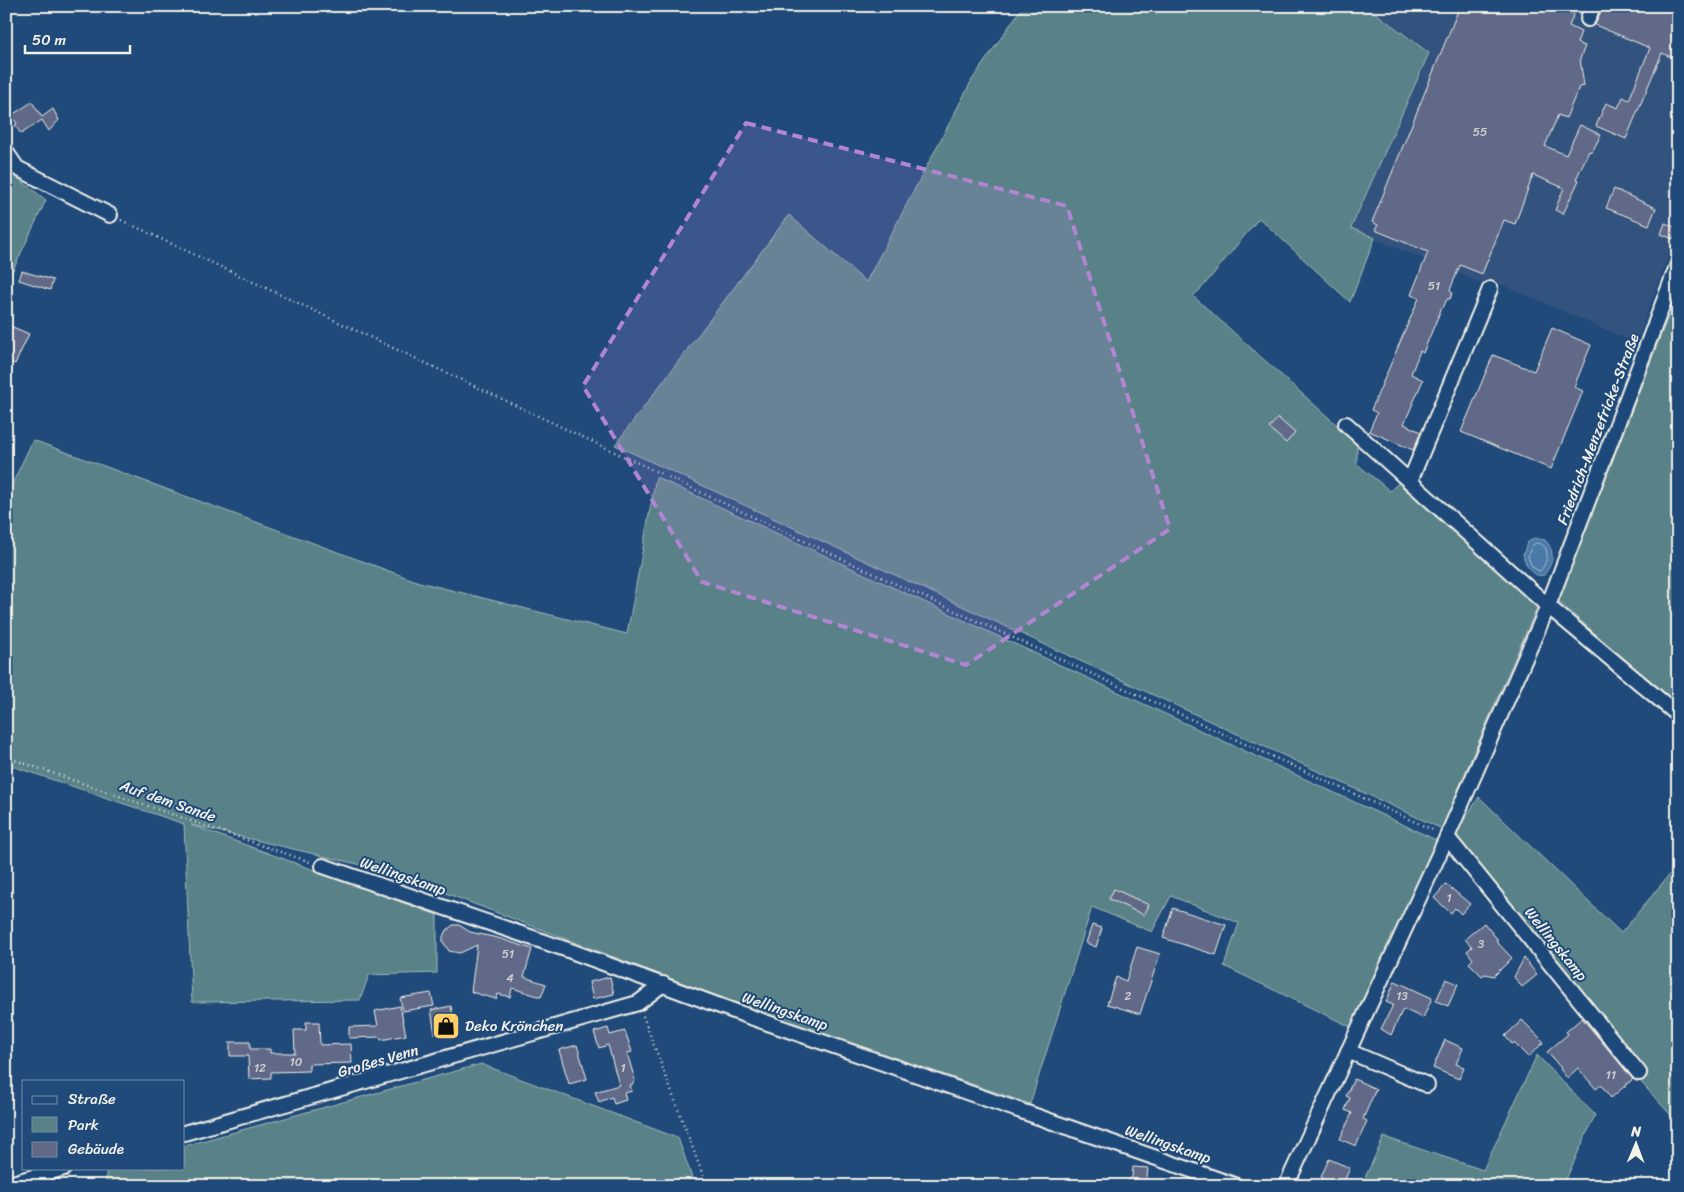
<svg xmlns="http://www.w3.org/2000/svg" width="1684" height="1192" viewBox="0 0 1684 1192" font-family="Sriracha,sans-serif">
  <style>
    .built { fill: #33537e }
    .green { fill: #588288; stroke: #a6bab8 }
    .water { fill: #4a79a6; stroke: #8ea9c0 }
    .lines { fill: none; stroke-linecap: round; stroke-linejoin: round }
    .shore { stroke: #b0c1ce; stroke-width: 1 }
    .building { fill: #616987; stroke: #f4f1e8 }
    .minor-casing { stroke: #f4f1e8; stroke-width: 18 }
    .path { stroke: #f4f1e8; stroke-width: 2.5; stroke-dasharray: 1 4; stroke-linecap: butt }
    .minor { stroke: #1f4a7a; stroke-width: 14 }
    .marked { fill: #b185d1; fill-opacity: 0.2; stroke: #b185d1; stroke-width: 4; stroke-dasharray: 10 6; stroke-linejoin: round }
    .labels { text-anchor: middle; dominant-baseline: central; stroke-width: 4; stroke-linejoin: round; paint-order: stroke }
    .number-label { font-size: 12px; fill: #cfcfd0 }
    .street-label { font-size: 15px; fill: #f4f1e8; stroke: #1f4a7a }
    .poi-label { font-size: 15px; fill: #f4f1e8; stroke: #1f4a7a; text-anchor: start }
  </style>
  <rect width="100%" height="100%" fill="#1f4a7a"/>
  <filter id="ink" filterUnits="userSpaceOnUse"><feTurbulence type="fractalNoise" baseFrequency=".02" numOctaves="2"/><feDisplacementMap in="SourceGraphic" scale="10" xChannelSelector="R" yChannelSelector="G"/><feConvolveMatrix kernelMatrix="1 2 1 2 8 2 1 2 1" color-interpolation-filters="sRGB"/></filter>
  <g filter="url(#ink)">
    <polygon class="built" points="1366,6 1678,6 1678,229 1636,343 1500,284 1498,290 1351,229 1429,53"/>
    <g class="green">
      <polygon points="1023,6 1366,6 1429,53 1351,228 1375,238 1350,302 1259,218 1201,289 1193,296 1357,443 1357,464 1390,491 1398,483 1538,605 1471,759 1442,829 615,445 789,215 866,282 972,80"/>
      <polygon points="10,172 46,200 6,285 6,176"/>
      <polygon points="1678,291 1678,706 1558,601"/>
      <polygon points="33,440 419,582 627,634 656,477 1436,840 1353,1028 1224,966 1239,923 1171,896 1152,932 1092,907 1030,1104 730,1001 387,871 191,825 437,915 437,973 369,975 360,1000 192,1002 184,824 6,764 6,497"/>
      <polygon points="1479,797 1621,933 1678,864 1678,1123 1638,1079 1648,1071 1454,835"/>
      <polygon points="1537,1055 1595,1115 1563,1186 1361,1186 1384,1137 1483,1170"/>
      <polygon points="481,1064 678,1138 695,1186 106,1186 106,1168 184,1168 184,1146"/>
    </g>
    <path class="water" d="M 1534,538 L 1545,540 C 1556,552 1553,563 1544,575 C 1531,578 1526,565 1523,555 L 1527,543 Z"/>
    <g class="lines">
      <path class="shore" d="M 1536,543 C 1552,544 1548,563 1540,571 C 1532,569 1530,563 1528,556 L 1531,547 Z"/>
    </g>
    <g class="building">
      <polygon points="1460,6 1577,6 1569,26 1581,32 1577,43 1585,46 1580,59 1584,86 1579,87 1566,118 1558,115 1545,146 1566,155 1580,125 1601,135 1594,148 1592,152 1589,151 1576,179 1579,180 1563,214 1555,210 1564,188 1533,175 1515,224 1504,220 1482,274 1460,265 1450,290 1452,293 1450,299 1447,299 1443,308 1442,307 1423,353 1420,351 1411,374 1423,380 1404,424 1421,432 1413,450 1369,431 1377,413 1371,410 1419,298 1411,295 1428,252 1375,230 1378,225 1372,222"/>
      <polygon points="1603,6 1678,6 1678,15 1670,35 1678,39 1678,60 1662,53 1626,139 1596,126 1606,103 1618,108 1623,97 1629,100 1650,48 1595,25"/>
      <polygon points="32,102 42,117 53,109 59,120 49,131 42,120 21,134 15,125 17,124 12,115"/>
      <polygon points="1614,189 1656,208 1649,225 1606,208"/>
      <polygon points="1665,223 1677,228 1673,239 1661,234"/>
      <polygon points="22,271 53,280 50,290 19,280"/>
      <polygon points="6,324 29,334 15,364 6,360"/>
      <polygon points="1552,328 1591,345 1574,387 1583,391 1551,469 1461,432 1493,355 1534,371"/>
      <polygon points="1278,418 1295,433 1286,443 1269,428"/>
      <polygon points="1446,884 1470,904 1461,914 1455,908 1451,913 1434,898"/>
      <polygon points="1114,889 1149,905 1144,915 1109,899"/>
      <polygon points="1173,908 1226,925 1216,955 1163,938"/>
      <polygon points="1484,923 1498,940 1496,941 1512,958 1494,976 1485,974 1482,976 1469,963 1473,959 1467,951 1472,947 1465,939"/>
      <polygon points="453,925 459,925 470,932 498,938 532,949 524,977 546,984 541,997 512,988 510,997 498,994 496,999 471,992 477,945 460,953 449,951 443,942 443,937 445,932"/>
      <polygon points="1092,925 1102,928 1096,947 1086,943"/>
      <polygon points="1137,947 1160,954 1140,1014 1107,1004 1116,977 1126,981"/>
      <polygon points="1524,958 1537,975 1522,987 1514,977"/>
      <polygon points="610,977 614,994 593,999 589,982"/>
      <polygon points="1446,979 1458,984 1448,1006 1436,1001"/>
      <polygon points="1395,981 1432,998 1423,1018 1403,1009 1391,1035 1381,1029 1393,1005 1386,1002"/>
      <polygon points="431,993 434,1006 403,1011 400,998"/>
      <polygon points="400,1006 406,1035 381,1040 380,1037 349,1038 349,1027 378,1026 375,1011"/>
      <polygon points="451,1006 456,1030 435,1034 431,1010"/>
      <polygon points="1582,1018 1633,1079 1611,1098 1601,1085 1596,1089 1578,1068 1567,1078 1560,1069 1561,1068 1547,1052 1568,1034 1566,1032"/>
      <polygon points="1522,1020 1544,1042 1528,1057 1514,1043 1512,1044 1505,1036"/>
      <polygon points="306,1022 319,1022 320,1045 351,1044 352,1063 309,1064 309,1071 271,1072 271,1078 249,1079 248,1056 230,1056 230,1042 250,1042 250,1049 270,1049 270,1053 295,1053 294,1030 306,1030"/>
      <polygon points="608,1028 610,1035 625,1031 632,1052 627,1053 635,1080 633,1084 630,1085 632,1091 624,1093 626,1100 614,1104 612,1097 599,1102 595,1092 619,1085 608,1045 599,1048 594,1032"/>
      <polygon points="1445,1040 1463,1048 1456,1064 1464,1067 1459,1079 1433,1068"/>
      <polygon points="577,1045 587,1079 569,1084 559,1050"/>
      <polygon points="1354,1079 1376,1089 1363,1119 1367,1121 1356,1146 1340,1139 1352,1113 1345,1110 1350,1098 1346,1096"/>
      <polygon points="1329,1159 1350,1168 1342,1186 1319,1186 1323,1178 1321,1177"/>
      <polygon points="1133,1167 1148,1168 1146,1186 1123,1186 1132,1177"/>
    </g>
    <g class="lines">
      <g class="minor-casing">
        <g id="minor">
          <polyline points="1588,19 1593,6"/>
          <polyline points="6,152 17,168 110,215"/>
          <polyline points="1678,264 1548,606 1678,715"/>
          <polyline points="1410,481 1490,289"/>
          <polyline points="1447,837 1639,1073"/>
          <polyline points="323,866 568,950 739,1013 1237,1186"/>
          <polyline points="1348,1051 1427,1085"/>
          <polyline points="184,1133 638,1003 663,984"/>
          <polyline points="6,1185 64,1168"/>
          <polyline points="1286,1186 1447,837 1548,606 1346,424"/>
        </g>
      </g>
      <g class="path">
        <polyline points="121,220 885,579 1435,831"/>
        <polyline points="6,757 310,862"/>
        <polyline points="643,1016 707,1186"/>
      </g>
      <use href="#minor" class="minor"/>
    </g>
  </g>
  <path class="marked" d="M 746,123 L 1067,206 L 1170,529 L 966,665 L 702,582 L 583,386 Z"/>
  <defs>
    <g id="shop-square" transform="scale(1.4375)"><rect x="-9" y="-9" width="18" height="18" rx="4" fill="#ffd166" stroke="#1f4a7a"/><path d="M-5-2.5h2.3a2.7 3.5 0 0 1 5.4 0H5L5.5 6h-11ZM-1.5-2.5h3a1.5 2.3 0 0 0-3 0Z" fill="#111"/></g>
  </defs>
  <g fill-rule="evenodd">
    <use href="#shop-square" x="446" y="1026"/>
  </g>
  <g class="labels">
    <g class="number-label">
      <text x="1480" y="132">55</text>
      <text x="1434" y="286">51</text>
      <text x="1449" y="898">1</text>
      <text x="1481" y="944">3</text>
      <text x="508" y="954">51</text>
      <text x="510" y="978">4</text>
      <text x="1128" y="996">2</text>
      <text x="1402" y="996">13</text>
      <text x="296" y="1062">10</text>
      <text x="260" y="1068">12</text>
      <text x="623" y="1068">1</text>
      <text x="1611" y="1075">11</text>
    </g>
    <g class="street-label">
      <text transform="translate(1598 429) rotate(-69)">Friedrich-Menzefricke-Straße</text>
      <text transform="translate(168 801) rotate(19)">Auf dem Sande</text>
      <text transform="translate(403 876) rotate(19)">Wellingskamp</text>
      <text transform="translate(1556 944) rotate(51)">Wellingskamp</text>
      <text transform="translate(785 1011) rotate(19)">Wellingskamp</text>
      <text transform="translate(378 1061) rotate(-16)">Großes Venn</text>
      <text transform="translate(1168 1144) rotate(19)">Wellingskamp</text>
    </g>
    <g class="poi-label">
      <text x="465" y="1026">Deko Krönchen</text>
    </g>
  </g>
  <rect width="1684" height="1192" fill="none" stroke="#1f4a7a" stroke-width="25"/>
  <rect x="12" y="12" width="1659" height="1167" fill="none" stroke="#f4f1e8" stroke-width="2" filter="url(#ink)"/>
  <rect x="22" y="1080" width="162" height="90" fill="#1f4a7a" stroke="#748da6"/>
  <rect x="32" y="1096" width="25" height="8" fill="#1f4a7a" stroke="#748da6"/>
  <text x="68" y="1104" font-size="15" fill="#f4f1e8">Straße</text>
  <rect x="32" y="1117" width="25" height="15" fill="#588288" stroke="#748da6"/>
  <text x="68" y="1130" font-size="15" fill="#f4f1e8">Park</text>
  <rect x="32" y="1142" width="25" height="15" fill="#616987" stroke="#748da6"/>
  <text x="68" y="1154" font-size="15" fill="#f4f1e8">Gebäude</text>
  <g transform="translate(1636 1144) rotate(1)" stroke="#1f4a7a" stroke-width="4" paint-order="stroke">
  <path d="M0-4L9 19L0 12L-9 19Z" fill="#f4f1e8"/>
  <text y="-8" font-size="14" font-weight="bold" text-anchor="middle" fill="#f4f1e8">N</text>
  </g>
  <path d="M25 45v8h105v-8" fill="none" stroke="#f4f1e8" stroke-width="2.5"/>
  <text x="32" y="45" font-size="15" fill="#f4f1e8" stroke="#1f4a7a" stroke-width="4" paint-order="stroke">50 m</text>
</svg>
